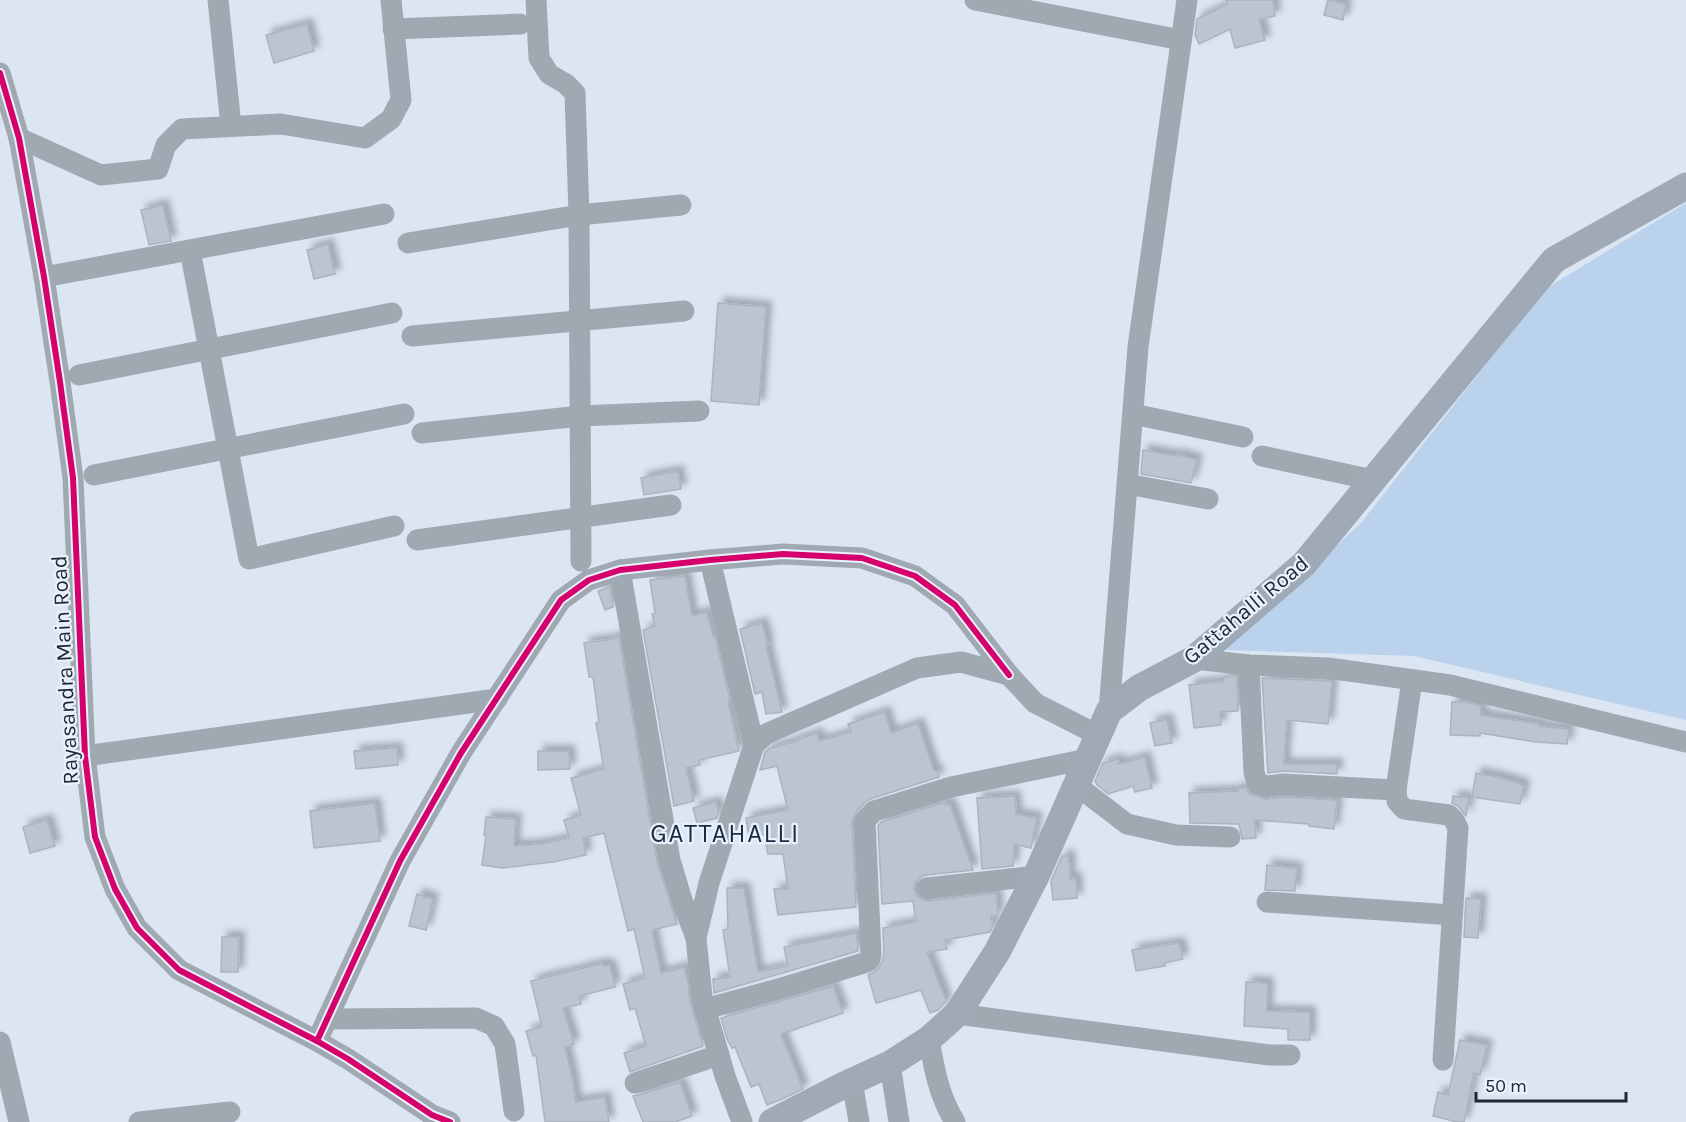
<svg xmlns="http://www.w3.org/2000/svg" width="1686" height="1122" viewBox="0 0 1686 1122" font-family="Karla,sans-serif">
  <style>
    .green { fill: #bbd2ed }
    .building { fill: #bcc5cf; stroke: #aab3be; stroke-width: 1.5; filter: url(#shadow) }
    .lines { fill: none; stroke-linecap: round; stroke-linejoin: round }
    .minor { stroke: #a0a9b2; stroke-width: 21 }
    .major { stroke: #a0aab6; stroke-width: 27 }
    .cycleway-casing { stroke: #e8f1fc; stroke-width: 10 }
    .cycleway { stroke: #d6006c; stroke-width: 6 }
    .labels { text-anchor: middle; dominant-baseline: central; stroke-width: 4.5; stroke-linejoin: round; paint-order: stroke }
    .street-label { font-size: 22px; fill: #202933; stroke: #e8f1fc }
    .quarter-label { font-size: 26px; letter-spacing: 1.5px; fill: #192b40; stroke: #e8f1fc }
  </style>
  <defs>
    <filter id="shadow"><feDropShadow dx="5.5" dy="-5.5" stdDeviation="3" flood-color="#0004"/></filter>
  </defs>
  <rect width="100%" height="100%" fill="#dbe6f2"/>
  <polygon class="green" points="1686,203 1686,720 1414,656 1222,650 1361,523 1545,289"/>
  <g class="building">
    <polygon points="1226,0 1273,0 1275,16 1259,19 1265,40 1235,48 1230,29 1199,44 1195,35 1197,19 1227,4"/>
    <polygon points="1328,0 1346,4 1343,20 1324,15"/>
    <polygon points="307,24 314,51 274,63 266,35"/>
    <polygon points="163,205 171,241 149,245 141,210"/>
    <polygon points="328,244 335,274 314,279 307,250"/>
    <polygon points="718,303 766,307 759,405 711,401"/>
    <polygon points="1143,450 1177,456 1177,454 1197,460 1191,483 1141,474"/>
    <polygon points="678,471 681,489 644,495 641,478"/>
    <polygon points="685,576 692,616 707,612 713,637 715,636 730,700 728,701 739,751 699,760 700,765 686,768 694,801 674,806 643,630 655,626 652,614 655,613 650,580"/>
    <polygon points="610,587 613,607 605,610 598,591"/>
    <polygon points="762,623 768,645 766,646 782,712 766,714 762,692 755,694 740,629"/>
    <polygon points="619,637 657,862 677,924 652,930 661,973 684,967 688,982 690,1001 703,1046 630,1072 624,1053 646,1046 635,1008 630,1010 623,984 645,978 634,929 628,931 604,833 583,838 586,855 553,862 502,868 482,865 486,835 484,835 486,817 516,819 514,846 541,844 569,838 564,820 581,815 571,778 604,769 596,723 599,722 593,677 589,677 584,643 607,640"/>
    <polygon points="1237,676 1238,711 1220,712 1221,725 1194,728 1189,685 1224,681 1224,677"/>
    <polygon points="1262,678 1332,681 1328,724 1287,720 1284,764 1337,764 1337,774 1284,771 1268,773"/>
    <polygon points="1452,702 1466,702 1481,706 1481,715 1539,724 1539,726 1569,729 1567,744 1536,742 1480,733 1480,736 1450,735"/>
    <polygon points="885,712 891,733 918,723 934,771 937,771 939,777 870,799 865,802 856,812 852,822 856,907 778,915 774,889 788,889 783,854 768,854 764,834 749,836 746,818 788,810 777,766 760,770 765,752 770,748 797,741 796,740 817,733 819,741 851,732 848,724"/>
    <polygon points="1167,719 1172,743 1155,746 1150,723"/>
    <polygon points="397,748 398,765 356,769 354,751"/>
    <polygon points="538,751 569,751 570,769 538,770"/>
    <polygon points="1145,757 1152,788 1135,792 1133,786 1108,794 1097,785 1095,781 1103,763 1118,759 1119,764"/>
    <polygon points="1476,773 1498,777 1524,785 1520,804 1472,797"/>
    <polygon points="1237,788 1246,788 1250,794 1266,799 1284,797 1337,800 1334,829 1309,826 1309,824 1255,820 1256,838 1242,839 1239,824 1190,823 1189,793 1238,791"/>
    <polygon points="1015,796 1016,814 1037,818 1031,848 1014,844 1013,866 982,869 977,798"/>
    <polygon points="1453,796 1469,798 1466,816 1458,806 1452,803"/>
    <polygon points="716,802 719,812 717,818 697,823 693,808"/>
    <polygon points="946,802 946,805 950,804 973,870 926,875 920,877 915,883 914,890 916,895 921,899 928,901 996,893 998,916 991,916 993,926 990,932 945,940 947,949 927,952 946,1001 938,1010 930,1013 921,990 876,1003 868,975 876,971 882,962 884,954 883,928 916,922 913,901 882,904 878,826 881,822"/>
    <polygon points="375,803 380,841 314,848 310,811"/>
    <polygon points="47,820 55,846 30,853 23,827"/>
    <polygon points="1062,856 1069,856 1070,879 1076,878 1077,898 1053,900 1051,881"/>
    <polygon points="1267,865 1297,868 1295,891 1265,890"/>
    <polygon points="727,888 744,888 758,972 788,966 784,947 857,933 858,951 714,993 713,979 730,977 723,930 728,929"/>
    <polygon points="417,894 433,899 426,930 409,926"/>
    <polygon points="1466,898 1481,899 1478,938 1464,937"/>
    <polygon points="222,937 239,937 238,972 221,972"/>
    <polygon points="1179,943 1183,959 1164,963 1165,966 1136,971 1132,950"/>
    <polygon points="604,963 604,966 610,965 615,987 579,996 581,1004 563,1008 574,1044 565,1047 573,1081 576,1102 605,1097 609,1122 545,1122 536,1055 533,1056 526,1031 542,1027 531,981"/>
    <polygon points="1246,982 1268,983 1267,1011 1310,1012 1310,1040 1288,1040 1288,1029 1244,1026"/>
    <polygon points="833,986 843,1013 781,1034 803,1089 782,1099 767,1105 759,1084 751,1087 735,1047 732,1048 727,1039 721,1018"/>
    <polygon points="1460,1040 1487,1045 1480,1075 1474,1073 1464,1122 1457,1122 1433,1116 1438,1092 1448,1095"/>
    <polygon points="680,1082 692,1116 675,1122 643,1122 633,1096 639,1095"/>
  </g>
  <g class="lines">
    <g class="minor">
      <polyline points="218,0 231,126"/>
      <polyline points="536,0 539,58 549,74 566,84 575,93 579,215 581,561"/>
      <polyline points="975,0 1181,40"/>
      <polyline points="393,29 520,24"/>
      <polyline points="0,73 19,138 44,277 60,382 73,478 85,756 95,837 115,889 137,928 179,970 317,1041 348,1059 432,1115 450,1122"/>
      <polyline points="19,138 101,175 158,169 166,145 182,129 281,124 365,138 391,119 401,100 391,0"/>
      <polyline points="408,243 579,215 681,205"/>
      <polyline points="190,250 249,559 394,526"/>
      <polyline points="44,277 384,214"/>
      <polyline points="412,336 684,311"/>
      <polyline points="79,375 392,313"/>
      <polyline points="1133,414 1243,437"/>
      <polyline points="422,433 580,416 699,411"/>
      <polyline points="1262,456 1373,480"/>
      <polyline points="94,475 404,414"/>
      <polyline points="1127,484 1208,499"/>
      <polyline points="417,540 671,505"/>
      <polyline points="710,560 754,745"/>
      <polyline points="620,570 670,860 682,900 696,938"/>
      <polyline points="1194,659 1249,665 1328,668 1450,685 1686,742"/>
      <polyline points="1249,665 1254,773 1258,784 1268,786 1283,784 1396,790"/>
      <polyline points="1412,680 1396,790 1397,801 1404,809 1449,815 1454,820 1458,828 1443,1060"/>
      <polyline points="1109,711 1138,347 1187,0"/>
      <polyline points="85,756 497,699"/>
      <polyline points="1076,785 1127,824 1176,835 1230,837"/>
      <polyline points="927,888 1036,876"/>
      <polyline points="1267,902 1452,915"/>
      <polyline points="705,1009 782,988 867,962 870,959 871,954 865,821 874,811 951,787 1087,759"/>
      <polyline points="957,1014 1269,1055 1290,1055"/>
      <polyline points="327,1019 476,1018 494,1026 505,1044 514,1111"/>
      <path d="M 929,1039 C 934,1069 939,1096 955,1122"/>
      <polyline points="317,1041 400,861 461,753 561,600 589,580 620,570 710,560 783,554 862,558 915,576 955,605 1009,675"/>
      <polyline points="0,1042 19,1122"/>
      <polyline points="890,1064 899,1122"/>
      <polyline points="852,1081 859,1122"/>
      <polyline points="635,1083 719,1055"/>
      <polyline points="139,1122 230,1112"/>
      <polyline points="742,1122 725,1076 702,997 696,938 709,883 754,745 766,734 917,668 961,662 1009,675 1035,703 1098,735"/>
    </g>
    <polyline class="major" points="772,1122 844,1085 890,1064 929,1039 957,1014 997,952 1036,876 1109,711 1139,688 1194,659 1304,564 1554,260 1686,186"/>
    <g class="cycleway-casing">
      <g id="cycleway">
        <polyline points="0,73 19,138 44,277 60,382 73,478 85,756 95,837 115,889 137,928 179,970 317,1041 348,1059 432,1115 450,1122"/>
        <polyline points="317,1041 400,861 461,753 561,600 589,580 620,570 710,560 783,554 862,558 915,576 955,605 1009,675"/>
      </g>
    </g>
    <use href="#cycleway" class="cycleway"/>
  </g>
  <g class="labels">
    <g class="street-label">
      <text transform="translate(1246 610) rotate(-40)">Gattahalli Road</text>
      <text transform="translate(65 670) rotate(-93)">Rayasandra Main Road</text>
    </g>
    <g class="quarter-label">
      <text x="725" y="833">GATTAHALLI</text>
    </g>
  </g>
  <path d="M1476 1092v9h150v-9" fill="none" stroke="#202933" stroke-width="3"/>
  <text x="1485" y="1092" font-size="18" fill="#202933" stroke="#e8f1fc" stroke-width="4.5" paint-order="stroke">50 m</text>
</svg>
